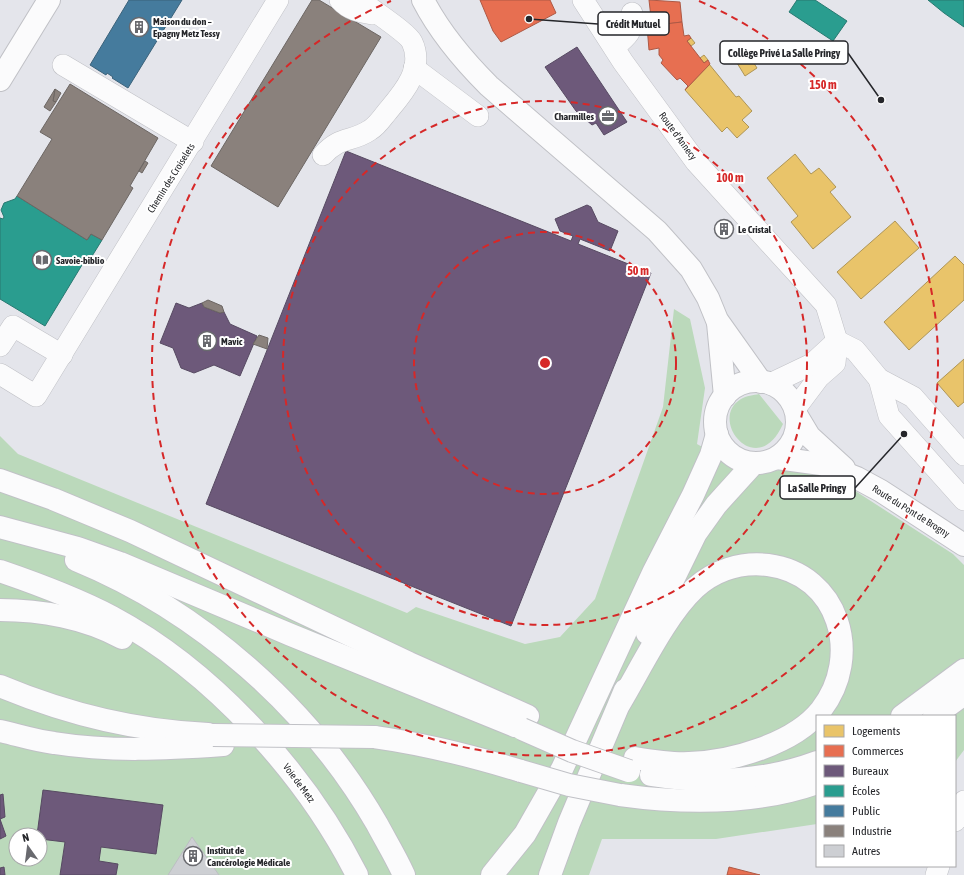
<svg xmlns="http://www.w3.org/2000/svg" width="964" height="875" viewBox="0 0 964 875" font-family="'Asap Condensed',sans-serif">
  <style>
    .green { fill: #bbd9bb; fill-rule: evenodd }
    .homes { fill: #e9c46a; stroke: #ae9557 }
    .shops { fill: #e76f51; stroke: #ad5945 }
    .offices { fill: #6d597a; stroke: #574a62 }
    .schools { fill: #2a9d8f; stroke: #287971 }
    .public { fill: #457b9d; stroke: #3b627a }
    .industry { fill: #8a817c; stroke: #6c6663 }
    .building { fill: #cdcfd3; stroke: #bcbec2 }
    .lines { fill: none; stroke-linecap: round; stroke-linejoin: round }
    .minor-casing { stroke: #c0c1c6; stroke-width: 22 }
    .major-casing { stroke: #c0c1c6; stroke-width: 24 }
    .highway-casing { stroke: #c0c1c6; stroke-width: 24 }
    .minor { stroke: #fbfbfc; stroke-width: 21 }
    .major { stroke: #fbfbfc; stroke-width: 22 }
    .highway { stroke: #fbfbfc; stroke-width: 22 }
    .highway-bridge-casing { stroke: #c0c1c6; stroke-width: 24; stroke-linecap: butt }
    .highway-bridge { stroke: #fbfbfc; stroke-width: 22 }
    .ring { fill: none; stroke: #d62828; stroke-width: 2; stroke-dasharray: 7 5 }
    .labels { text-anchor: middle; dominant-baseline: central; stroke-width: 4; stroke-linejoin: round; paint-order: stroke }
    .poi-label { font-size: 10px; font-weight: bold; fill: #25262a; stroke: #fff; text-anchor: start }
    .street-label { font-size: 10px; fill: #25262a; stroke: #fff }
    .centre { fill: #d62828; stroke: #fff; stroke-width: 2 }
    .ring-label { font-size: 12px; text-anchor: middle; font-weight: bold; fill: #d62828; stroke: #fff; stroke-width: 4; stroke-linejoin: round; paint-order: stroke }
    .leader { fill: none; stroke: #25262a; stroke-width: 1.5 }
    .callout-dot { fill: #25262a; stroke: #fff; stroke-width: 1.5 }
    .callout { fill: #fff; stroke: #25262a; stroke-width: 1.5 }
    .callout-label { font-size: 11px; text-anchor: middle; font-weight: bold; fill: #25262a }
  </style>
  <rect width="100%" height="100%" fill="#e4e5eb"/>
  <g class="green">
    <path d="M 674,309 L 690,319 L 705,388 L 697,444 L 753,476 L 783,469 L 807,467 L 846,485 L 953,554 L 964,565 L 964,750 L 955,762 L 955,716 L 817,716 L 817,824 L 716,839 L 602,839 L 589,875 L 0,875 L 0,436 L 18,454 L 407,613 L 416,607 L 525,644 L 560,637 L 595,599 L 663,407 ZM 16,835 L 40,835 L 40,859 L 16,859 Z"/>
    <path d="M 759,394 L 783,424 C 757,482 707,419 741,399 C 746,396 754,395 759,394 Z"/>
  </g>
  <g class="homes">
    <polygon points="691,38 695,43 691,46 687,41"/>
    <polygon points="746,51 757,68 745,76 734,58"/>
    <polygon points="704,55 708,60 704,63 700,58"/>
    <polygon points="709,64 736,97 739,96 752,111 742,120 749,127 737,138 727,127 722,132 685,90"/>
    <polygon points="795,154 811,174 819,168 836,187 830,192 851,217 813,249 791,222 798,216 767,178"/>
    <polygon points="895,221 919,248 861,299 837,272"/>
    <polygon points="723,223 729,230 724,234 718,227"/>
    <polygon points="955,256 964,265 964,300 909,350 884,322"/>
    <polygon points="964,359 964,402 958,407 937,383"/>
  </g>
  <g class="shops">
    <polygon points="480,0 550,0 556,13 501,42 493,31"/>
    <polygon points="649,0 680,2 682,22 652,26"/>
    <polygon points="682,22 684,36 689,35 691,38 687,41 704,63 708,60 710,64 685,90 688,86 680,78 677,80 661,63 663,60 659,55 659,48 649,50 647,26"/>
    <polygon points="729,867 760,875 727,875"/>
  </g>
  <g class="offices">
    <polygon points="577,47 627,122 604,135 596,123 592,125 576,111 545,67"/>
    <polygon points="346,151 571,241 573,236 560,231 555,219 587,205 591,207 598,222 618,231 610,251 580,239 578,244 651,273 511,626 206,504"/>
    <polygon points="176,303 189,308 202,303 204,307 220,313 224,312 230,324 257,336 240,376 214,365 194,373 181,368 173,348 160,343"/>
    <polygon points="43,790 163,805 156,854 101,847 99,861 118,864 116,875 60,875 65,842 40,839 40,835 37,835"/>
    <polygon points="3,794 5,817 0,819 6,836 0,839 0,795"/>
    <polygon points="4,867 5,875 0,875 0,868"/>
  </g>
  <g class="schools">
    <polygon points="797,0 815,0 847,21 833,41 789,12"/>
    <polygon points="928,0 964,0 964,27 944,13"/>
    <polygon points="17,196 87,240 91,234 102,240 89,261 85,260 45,326 0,299 0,218 3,219 4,217 1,210 4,203 15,199"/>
  </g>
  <polygon class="public" points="129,0 182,0 128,88 112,78 113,77 107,73 106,75 90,65"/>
  <g class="industry">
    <polygon points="312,0 319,0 381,37 278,207 211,166"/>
    <polygon points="70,84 158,138 130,186 133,188 102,240 91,234 87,240 17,196 52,139 40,132"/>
    <polygon points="55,89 61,93 56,102 53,101"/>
    <polygon points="55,89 53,101 56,102 50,111 44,107"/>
    <polygon points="145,161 148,163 142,173 139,171"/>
    <polygon points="208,300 222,306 224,312 220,313 204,307 202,303"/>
    <polygon points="259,335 268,338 267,349 253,344"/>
  </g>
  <polygon class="building" points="192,837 219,875 168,875"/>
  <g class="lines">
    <g class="minor-casing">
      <g id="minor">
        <path d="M 340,0 C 349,10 359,12 373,14"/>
        <polyline points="583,0 623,62 696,162 826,305 837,341 835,363 819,377 795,409"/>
        <path d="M 614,47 C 627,37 635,30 632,13"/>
        <polyline points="63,65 193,142"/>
        <polyline points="414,68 478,116"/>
        <path d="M 323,155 C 341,135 351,143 370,130 C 377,126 382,118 387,112 C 402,94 425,69 412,42 C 407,32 370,9 360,0"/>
        <polyline points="837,341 855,350 879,379 913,397 964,455"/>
        <polyline points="0,346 13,326 62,355"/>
        <polyline points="0,374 36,396 278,0"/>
        <polyline points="879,379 889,416 964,500"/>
        <polyline points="770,384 812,364 837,341"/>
        <polyline points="955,821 964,801"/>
        <polyline points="936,875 939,866"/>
      </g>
    </g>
    <g class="major-casing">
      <g id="major">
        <path d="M 423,0 C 440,33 463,60 489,86 L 657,231 L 691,269 L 708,298 L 717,320 L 761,382"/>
        <polyline points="0,80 49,0"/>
        <polyline points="718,323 725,396"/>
        <circle cx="756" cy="422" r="41"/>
        <polyline points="797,416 809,436 844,468"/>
        <polyline points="777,458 821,464 857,478 881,491 964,545"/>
      </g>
    </g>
    <g class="highway-casing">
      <g id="highway">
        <polyline points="0,480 53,499 130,531 409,663 528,716"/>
        <polyline points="0,527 78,548 120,563 291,635 515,726"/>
        <path d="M 76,560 C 200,611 310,708 377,824 C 386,841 396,857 404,875"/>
        <path d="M 0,571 C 38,584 76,598 112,617 C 213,671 306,774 357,875"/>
        <path d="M 0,610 C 41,610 86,618 122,638"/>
        <polyline points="647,633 696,533 716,505 754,463"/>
        <path d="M 0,686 C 67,714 136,731 208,734"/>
        <path d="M 620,703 C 641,668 666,615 695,588 C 715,570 741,562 768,565 C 839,574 863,656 821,710 C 794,744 731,762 689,763 C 671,764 653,761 635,758"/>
        <polyline points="902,716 964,670"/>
        <polyline points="934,716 964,694"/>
        <path d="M 0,731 C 18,735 36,741 54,743 C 110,752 166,749 223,745"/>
        <path d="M 374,737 C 425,744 472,756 521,771"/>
        <path d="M 651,775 C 707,784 763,782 817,762"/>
        <path d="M 620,795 C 685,804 754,805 817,783"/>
        <polyline points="492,875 525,834 562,769 654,571 693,495 711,455 717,434"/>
        <polyline points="550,875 569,823 625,690"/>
      </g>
    </g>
    <use href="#minor" class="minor"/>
    <use href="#major" class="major"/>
    <use href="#highway" class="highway"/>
    <g class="highway-bridge-casing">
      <g id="highway-bridge">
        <polyline points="522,729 572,751 629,771"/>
        <polyline points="213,735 374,737"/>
        <polyline points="521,771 569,785 620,795"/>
      </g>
    </g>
    <use href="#highway-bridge" class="highway-bridge"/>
  </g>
  <g class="ring">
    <circle cx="545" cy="363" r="131"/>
    <circle cx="545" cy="363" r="262"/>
    <path d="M699 1A393 393 0 1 1 391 1"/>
  </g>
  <defs>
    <g id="building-ring" transform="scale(1)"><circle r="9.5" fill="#fff" stroke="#68696e" stroke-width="1.5"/><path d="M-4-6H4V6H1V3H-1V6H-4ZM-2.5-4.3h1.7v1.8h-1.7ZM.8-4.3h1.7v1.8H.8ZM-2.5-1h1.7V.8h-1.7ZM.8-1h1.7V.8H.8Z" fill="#68696e"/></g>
    <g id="office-ring" transform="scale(1)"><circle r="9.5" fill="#fff" stroke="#68696e" stroke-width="1.5"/><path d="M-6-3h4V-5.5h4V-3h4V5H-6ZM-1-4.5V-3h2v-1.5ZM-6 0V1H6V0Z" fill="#68696e"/></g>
    <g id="library-ring" transform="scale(1)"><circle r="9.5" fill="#fff" stroke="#68696e" stroke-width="1.5"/><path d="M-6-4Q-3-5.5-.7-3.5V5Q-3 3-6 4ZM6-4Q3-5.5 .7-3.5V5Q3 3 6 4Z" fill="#68696e"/></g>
  </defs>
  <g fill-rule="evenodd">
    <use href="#building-ring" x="139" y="27"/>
    <use href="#office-ring" x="608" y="116"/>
    <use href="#building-ring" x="724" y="229"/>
    <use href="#library-ring" x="42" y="260"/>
    <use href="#building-ring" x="207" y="341"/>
    <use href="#building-ring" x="193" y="856"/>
  </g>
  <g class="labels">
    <g class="poi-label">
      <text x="153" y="21">Maison du don –<tspan x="153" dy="12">Epagny Metz Tessy</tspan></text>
      <text x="594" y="116" text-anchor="end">Charmilles</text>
      <text x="738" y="229">Le Cristal</text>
      <text x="56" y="260">Savoie-biblio</text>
      <text x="221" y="341">Mavic</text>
      <text x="207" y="850">Institut de<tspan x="207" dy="12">Cancérologie Médicale</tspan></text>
    </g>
    <g class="street-label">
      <text transform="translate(678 136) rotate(54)">Route d'Annecy</text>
      <text transform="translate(171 178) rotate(-58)">Chemin des Croiselets</text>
      <text transform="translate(911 511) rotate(32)">Route du Pont de Brogny</text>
      <text transform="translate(299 783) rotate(53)">Voie de Metz</text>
    </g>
  </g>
  <circle cx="545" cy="363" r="6" class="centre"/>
  <g class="ring-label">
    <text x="823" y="89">150 m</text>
    <text x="730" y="182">100 m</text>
    <text x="638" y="275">50 m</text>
  </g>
  <path class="leader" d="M529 19L598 24M881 100L848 53M904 434L855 488"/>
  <g class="callout-dot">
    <circle cx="529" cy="19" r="4"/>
    <circle cx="881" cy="100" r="4"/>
    <circle cx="904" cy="434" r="4"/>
  </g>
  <g class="callout">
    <rect x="598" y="12" width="71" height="23" rx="4"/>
    <rect x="720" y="41" width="128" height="23" rx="4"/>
    <rect x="780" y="476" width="75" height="23" rx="4"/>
  </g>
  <g class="callout-label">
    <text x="633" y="28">Crédit Mutuel</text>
    <text x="784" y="57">Collège Privé La Salle Pringy</text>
    <text x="817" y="492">La Salle Pringy</text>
  </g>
  <rect x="816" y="715" width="140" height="152" fill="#ffffff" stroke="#a8a8aa"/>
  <rect x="824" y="725" width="20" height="12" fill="#e9c46a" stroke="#a8a8aa"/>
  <text x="852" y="735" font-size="12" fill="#25262a">Logements</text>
  <rect x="824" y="745" width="20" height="12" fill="#e76f51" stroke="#a8a8aa"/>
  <text x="852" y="755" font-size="12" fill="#25262a">Commerces</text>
  <rect x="824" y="765" width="20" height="12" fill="#6d597a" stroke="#a8a8aa"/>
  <text x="852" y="775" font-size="12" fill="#25262a">Bureaux</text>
  <rect x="824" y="785" width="20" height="12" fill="#2a9d8f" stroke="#a8a8aa"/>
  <text x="852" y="795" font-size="12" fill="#25262a">Écoles</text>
  <rect x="824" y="805" width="20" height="12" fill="#457b9d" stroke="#a8a8aa"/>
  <text x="852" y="815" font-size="12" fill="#25262a">Public</text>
  <rect x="824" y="825" width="20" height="12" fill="#8a817c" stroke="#a8a8aa"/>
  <text x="852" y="835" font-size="12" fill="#25262a">Industrie</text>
  <rect x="824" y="845" width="20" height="12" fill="#cdcfd3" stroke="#a8a8aa"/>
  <text x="852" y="855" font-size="12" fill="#25262a">Autres</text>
  <g transform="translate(28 847) rotate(346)"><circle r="19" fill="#ffffff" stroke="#a8a8aa"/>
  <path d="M0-3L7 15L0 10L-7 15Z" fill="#68696e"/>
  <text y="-6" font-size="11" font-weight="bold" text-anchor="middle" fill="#25262a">N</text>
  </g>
</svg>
